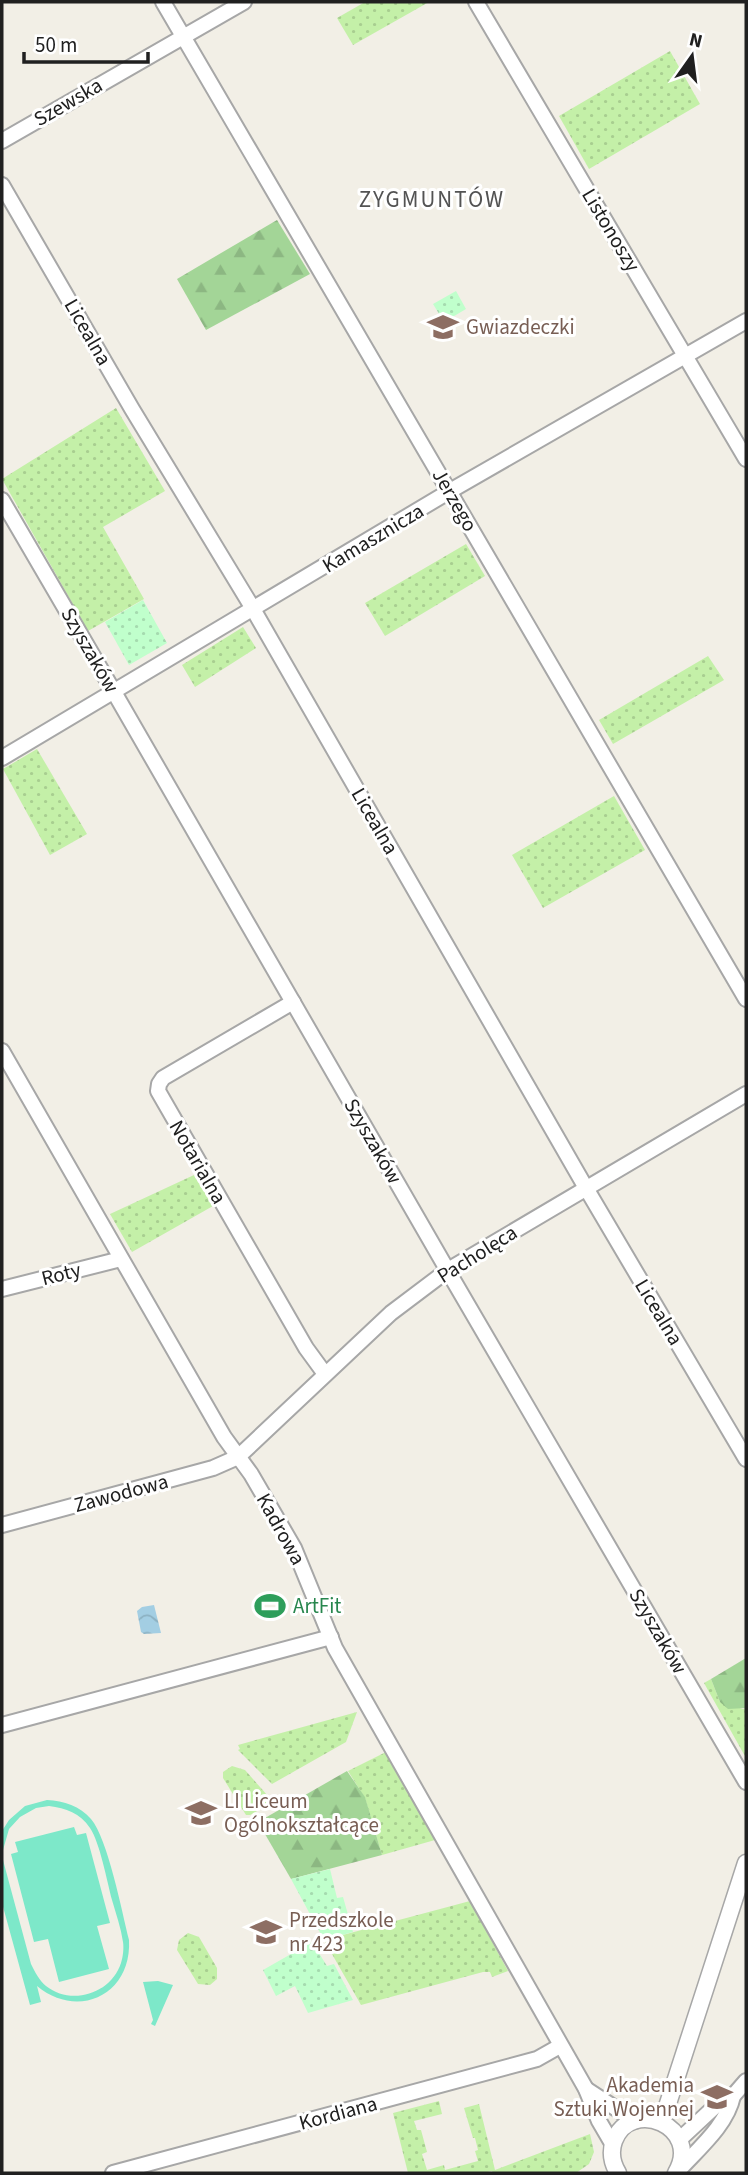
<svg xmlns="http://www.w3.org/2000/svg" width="748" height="2175" viewBox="0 0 748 2175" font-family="'Source Sans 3',sans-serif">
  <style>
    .grass { fill: url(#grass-dots) }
    .forest { fill: url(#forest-firs) }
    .park { fill: url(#park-dots) }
    .pitch { fill: #7de8c9; fill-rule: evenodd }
    .water { fill: url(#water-waves) }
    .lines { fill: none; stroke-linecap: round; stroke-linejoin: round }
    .minor-casing { stroke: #a7a7a7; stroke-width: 18 }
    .tertiary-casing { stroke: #a7a7a7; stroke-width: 19 }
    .minor { stroke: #fff; stroke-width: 14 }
    .tertiary { stroke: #fff; stroke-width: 16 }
    .labels { text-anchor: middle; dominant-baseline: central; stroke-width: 6; stroke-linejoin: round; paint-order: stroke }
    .street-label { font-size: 21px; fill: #202020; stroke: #fff }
    .education-label { font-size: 21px; fill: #785e54; stroke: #fff; text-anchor: start }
    .leisure-label { font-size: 21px; fill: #27864d; stroke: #fff; text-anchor: start }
    .neighbourhood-label { font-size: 23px; letter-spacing: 2px; fill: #535353; stroke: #fff }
  </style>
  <defs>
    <pattern id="grass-dots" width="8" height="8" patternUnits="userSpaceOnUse" patternTransform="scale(1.75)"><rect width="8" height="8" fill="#c4f0a8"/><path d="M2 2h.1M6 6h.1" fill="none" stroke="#a8ce90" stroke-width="1.8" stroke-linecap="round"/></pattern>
    <pattern id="forest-firs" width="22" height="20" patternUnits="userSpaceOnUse" patternTransform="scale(1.75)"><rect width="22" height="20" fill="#a3d597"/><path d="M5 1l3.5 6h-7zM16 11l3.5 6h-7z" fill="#8cb782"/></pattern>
    <pattern id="park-dots" width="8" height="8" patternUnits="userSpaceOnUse" patternTransform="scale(1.75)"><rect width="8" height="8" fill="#c0ffcc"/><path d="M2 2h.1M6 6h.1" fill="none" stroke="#a5daaf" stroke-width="1.8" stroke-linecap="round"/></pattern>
    <pattern id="water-waves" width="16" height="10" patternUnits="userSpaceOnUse" patternTransform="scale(1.75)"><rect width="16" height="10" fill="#a3cee3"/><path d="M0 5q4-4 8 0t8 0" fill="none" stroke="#8cb1c2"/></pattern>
  </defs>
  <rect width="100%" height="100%" fill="#f2efe6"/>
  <g class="grass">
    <polygon points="365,2 429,2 353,45 337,18"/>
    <polygon points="670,51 700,104 589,169 559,116"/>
    <polygon points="116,408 165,491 103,527 144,599 88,631 2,479"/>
    <polygon points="466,544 485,576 385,636 365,603"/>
    <polygon points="243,627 256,648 195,687 182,665"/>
    <polygon points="708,656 724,680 613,744 599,720"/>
    <polygon points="37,749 87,834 50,855 3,769"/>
    <polygon points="614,796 645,850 543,908 512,855"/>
    <polygon points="194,1175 213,1206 132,1252 110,1214"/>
    <polygon points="711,1679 720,1702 743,1709 746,1708 746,1758 704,1683"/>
    <polygon points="357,1712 346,1742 272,1784 238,1750 240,1749 238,1745"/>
    <polygon points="386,1752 435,1840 382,1855 365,1798 348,1771"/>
    <polygon points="232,1766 245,1770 268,1796 265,1807 250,1815 246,1815 223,1778 223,1772"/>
    <polygon points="470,1901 508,1971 492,1977 490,1972 483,1972 361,2005 324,1940"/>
    <polygon points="188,1933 199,1937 217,1968 217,1979 210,1985 198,1984 177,1950 179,1940"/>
    <polygon points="439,2101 442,2114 414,2121 417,2130 421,2130 427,2152 422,2154 427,2170 444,2165 445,2170 478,2161 475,2151 478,2150 475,2138 473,2138 464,2108 479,2104 495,2170 590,2134 594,2152 589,2164 576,2173 493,2173 492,2171 483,2173 408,2173 393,2113"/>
  </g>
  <g class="forest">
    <polygon points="277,220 310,274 206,330 177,279"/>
    <polygon points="746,1658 746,1708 728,1709 720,1702 711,1679"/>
    <polygon points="347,1771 365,1797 382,1855 291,1879 258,1822"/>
  </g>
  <g class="park">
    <polygon points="456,291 466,309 444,322 433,304"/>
    <polygon points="143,600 167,643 129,665 105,622"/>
    <polygon points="330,1869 337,1898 343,1897 353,1932 324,1940 291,1879"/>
    <polygon points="312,1942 327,1966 334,1964 353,2000 308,2013 295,1986 276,1996 263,1970"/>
  </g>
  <g class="pitch">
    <path d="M 47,1800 C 64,1801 80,1806 91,1819 C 108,1839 122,1912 129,1940 C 132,1995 78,2020 37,1986 L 41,2002 L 30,2005 L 2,1903 L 2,1831 L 9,1820 L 25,1806 ZM 49,1806 C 66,1808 80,1813 90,1828 C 100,1843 107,1881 112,1900 C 116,1914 121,1928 123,1942 C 124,1948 123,1957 121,1963 C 111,1994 71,2006 46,1986 C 39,1980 35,1972 31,1964 L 3,1860 L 3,1850 L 9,1829 L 20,1817 L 36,1808 Z"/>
    <polygon points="74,1827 77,1835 86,1833 110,1923 97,1926 109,1969 59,1982 48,1939 34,1942 11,1854 18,1852 15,1842"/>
    <polygon points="158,1981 173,1985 155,2026 151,2024 153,2020 143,1982"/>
  </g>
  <polygon class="water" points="154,1605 161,1633 144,1634 141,1632 137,1611 142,1607"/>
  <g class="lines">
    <g class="minor-casing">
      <g id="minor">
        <polyline points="163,2 746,999"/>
        <polyline points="476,2 746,459"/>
        <polyline points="2,141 244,2"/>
        <polyline points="2,185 132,409 249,602 586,1188 746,1459"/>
        <polyline points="2,500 114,692 452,1278 746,1782"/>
        <polyline points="2,758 450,491 746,321"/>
        <polyline points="293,1002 163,1078 159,1084 158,1091 306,1348 325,1374"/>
        <polyline points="2,1051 224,1437 251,1474 294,1548 335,1648 586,2089 599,2121 613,2145"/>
        <polyline points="2,1289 121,1259"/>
        <polyline points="2,1525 213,1468 238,1457 391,1313 448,1270 746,1094"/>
        <polyline points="2,1725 331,1637"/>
        <polyline points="586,2089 635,2121"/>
        <polyline points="679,2140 722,2100 733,2096 746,2081"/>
        <path d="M 679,2170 C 698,2149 727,2125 733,2096"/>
        <polyline points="113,2173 537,2059 560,2046"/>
      </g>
    </g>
    <g class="tertiary-casing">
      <g id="tertiary">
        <polyline points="662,2122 746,1863"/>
        <path d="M 618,2173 C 612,2163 610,2152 614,2141 C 631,2096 703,2127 676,2173"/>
      </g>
    </g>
    <use href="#minor" class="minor"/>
    <use href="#tertiary" class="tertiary"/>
  </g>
  <defs>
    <g id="school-bare" transform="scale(2.415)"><path d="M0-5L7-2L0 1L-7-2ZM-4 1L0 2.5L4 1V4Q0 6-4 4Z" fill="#8d6e63" stroke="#fff" stroke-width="2.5" paint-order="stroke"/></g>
    <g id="stadium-bare" transform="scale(2.415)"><path d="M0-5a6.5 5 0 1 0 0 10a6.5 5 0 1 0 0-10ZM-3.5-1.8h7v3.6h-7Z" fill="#2e9e5b" stroke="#fff" stroke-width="2.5" paint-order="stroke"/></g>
    <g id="university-bare" transform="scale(2.415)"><path d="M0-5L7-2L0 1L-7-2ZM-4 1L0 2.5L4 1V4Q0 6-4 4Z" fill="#8d6e63" stroke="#fff" stroke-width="2.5" paint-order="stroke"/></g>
  </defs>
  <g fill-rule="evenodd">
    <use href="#school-bare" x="443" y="327"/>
    <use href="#stadium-bare" x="270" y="1606"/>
    <use href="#school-bare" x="201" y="1813"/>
    <use href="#school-bare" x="266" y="1932"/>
    <use href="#university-bare" x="717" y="2097"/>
  </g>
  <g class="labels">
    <g class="street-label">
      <text transform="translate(68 102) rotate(-30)">Szewska</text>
      <text transform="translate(611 230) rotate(59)">Listonoszy</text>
      <text transform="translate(88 332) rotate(60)">Licealna</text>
      <text transform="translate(455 500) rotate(60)">Jerzego</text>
      <text transform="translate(373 538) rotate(-31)">Kamasznicza</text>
      <text transform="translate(90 650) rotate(60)">Szyszaków</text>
      <text transform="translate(375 821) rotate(60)">Licealna</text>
      <text transform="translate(373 1141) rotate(60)">Szyszaków</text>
      <text transform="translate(198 1162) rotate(60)">Notarialna</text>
      <text transform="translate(477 1254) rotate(-32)">Pacholęca</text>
      <text transform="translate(61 1274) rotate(-14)">Roty</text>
      <text transform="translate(659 1312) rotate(59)">Licealna</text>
      <text transform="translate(121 1493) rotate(-15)">Zawodowa</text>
      <text transform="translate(281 1529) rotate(61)">Kadrowa</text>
      <text transform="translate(658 1631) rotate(60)">Szyszaków</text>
      <text transform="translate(338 2113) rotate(-15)">Kordiana</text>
    </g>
    <g class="education-label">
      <text x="466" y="327">Gwiazdeczki</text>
      <text x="224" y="1801">LI Liceum<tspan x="224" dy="24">Ogólnokształcące</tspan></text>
      <text x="289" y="1920">Przedszkole<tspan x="289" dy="24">nr 423</tspan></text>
      <text x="694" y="2085" text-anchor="end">Akademia<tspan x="694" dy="24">Sztuki Wojennej</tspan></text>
    </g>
    <g class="leisure-label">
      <text x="293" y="1606">ArtFit</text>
    </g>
    <g class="neighbourhood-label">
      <text x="432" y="199">ZYGMUNTÓW</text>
    </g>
  </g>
  <rect width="748" height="2175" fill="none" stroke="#202020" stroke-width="7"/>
  <g transform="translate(692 56) rotate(14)" stroke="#ffffff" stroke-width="5" paint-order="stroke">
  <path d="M0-5L12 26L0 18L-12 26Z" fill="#202020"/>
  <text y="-10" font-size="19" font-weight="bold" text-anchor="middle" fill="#202020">N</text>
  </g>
  <path d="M24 52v10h124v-10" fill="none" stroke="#202020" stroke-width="3.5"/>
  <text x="35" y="52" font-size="21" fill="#202020" stroke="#ffffff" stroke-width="5" paint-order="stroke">50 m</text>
</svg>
